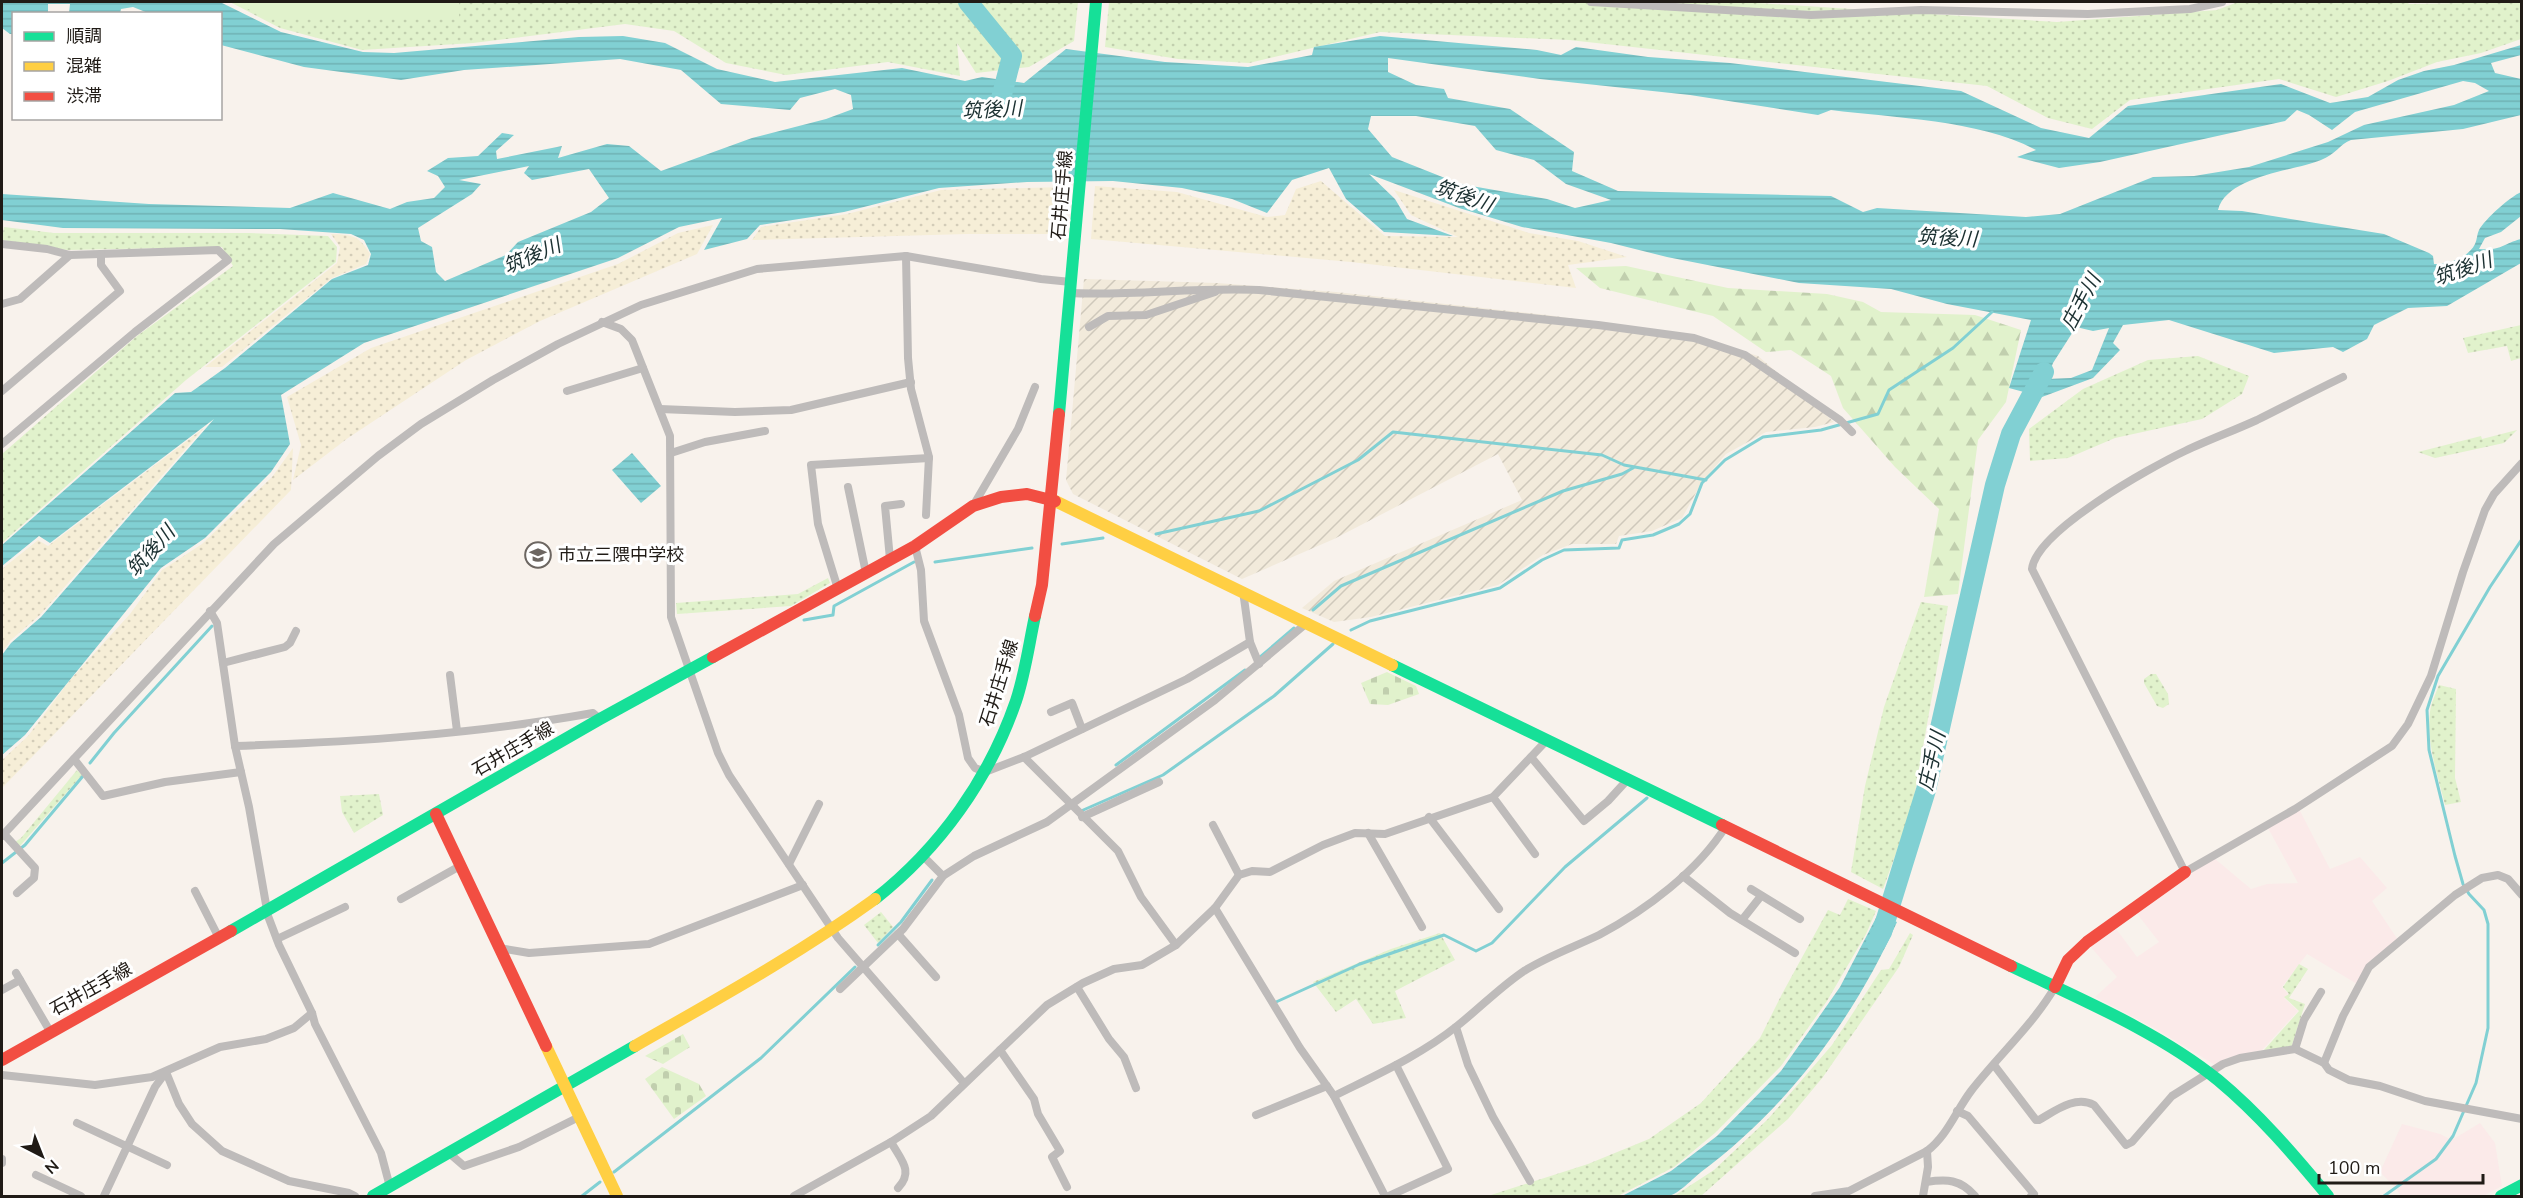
<svg xmlns="http://www.w3.org/2000/svg" width="2523" height="1198" viewBox="0 0 2523 1198" font-family="'Nunito Sans','Noto Sans JP',sans-serif">
  <style>
    .commercial { fill: #fbeae9 }
    .industrial { fill: url(#industrial-furrows) }
    .green { fill: url(#green-dots) }
    .forest { fill: url(#forest-firs) }
    .sand { fill: url(#sand-dots) }
    .cemetery { fill: url(#cemetery-stones) }
    .pitch { fill: #e1f2cc }
    .water { fill: url(#water-rules); fill-rule: evenodd }
    .lines { fill: none; stroke-linecap: round; stroke-linejoin: round }
    .stream { stroke: #81d0d3; stroke-width: 3 }
    .river { stroke: #81d0d3; stroke-width: 20 }
    .street { stroke: #bebbba; stroke-width: 8 }
    .fast { stroke: #16e098; stroke-width: 12 }
    .slow { stroke: #ffcf43; stroke-width: 12 }
    .jam { stroke: #f24e42; stroke-width: 12 }
    .labels { text-anchor: middle; dominant-baseline: central; stroke-width: 6; stroke-linejoin: round; paint-order: stroke }
    .street-label { font-size: 18px; fill: #201b16; stroke: #fff }
    .poi-label { font-size: 18px; fill: #201b16; stroke: #fff; text-anchor: start }
    .water-label { font-size: 20px; font-style: italic; fill: #1b3031; stroke: #fff }
  </style>
  <defs>
    <pattern id="industrial-furrows" width="10" height="10" patternUnits="userSpaceOnUse" patternTransform="scale(1.5)"><rect width="10" height="10" fill="#f2eadb"/><path d="M-1 1l2-2M0 10L10 0M9 11l2-2" fill="none" stroke="#cfc8bb"/></pattern>
    <pattern id="green-dots" width="8" height="8" patternUnits="userSpaceOnUse" patternTransform="scale(1.5)"><rect width="8" height="8" fill="#e1f2cc"/><path d="M2 2h.1M6 6h.1" fill="none" stroke="#c1cfae" stroke-width="1.8" stroke-linecap="round"/></pattern>
    <pattern id="forest-firs" width="22" height="20" patternUnits="userSpaceOnUse" patternTransform="scale(1.5)"><rect width="22" height="20" fill="#e1f2cc"/><path d="M5 1l3.5 6h-7zM16 11l3.5 6h-7z" fill="#c1cfae"/></pattern>
    <pattern id="sand-dots" width="8" height="8" patternUnits="userSpaceOnUse" patternTransform="scale(1.5)"><rect width="8" height="8" fill="#f6eed7"/><path d="M2 2h.1M6 6h.1" fill="none" stroke="#d3ccb8" stroke-width="1.8" stroke-linecap="round"/></pattern>
    <pattern id="cemetery-stones" width="16" height="16" patternUnits="userSpaceOnUse" patternTransform="scale(1.5)"><rect width="16" height="16" fill="#e1f2cc"/><path d="M2 7V4a2 2 0 0 1 4 0v3zM10 15v-3a2 2 0 0 1 4 0v3z" fill="#c1cfae"/></pattern>
    <pattern id="water-rules" width="6" height="5" patternUnits="userSpaceOnUse" patternTransform="scale(1.5)"><rect width="6" height="5" fill="#81d0d3"/><path d="M0 2.5h6" fill="none" stroke="#6fb2b4"/></pattern>
  </defs>
  <rect width="100%" height="100%" fill="#f8f2ec"/>
  <g class="commercial">
    <polygon points="2299,809 2330,869 2360,857 2387,888 2372,901 2398,940 2357,984 2307,954 2282,987 2288,994 2284,998 2298,1011 2262,1050 2227,1058 2215,1065 2156,1029 2095,997 2117,977 2089,945 2114,926 2137,957 2159,942 2135,911 2214,858 2251,889 2267,884 2298,883 2268,828"/>
    <polygon points="2480,1123 2495,1143 2502,1186 2483,1196 2401,1196 2395,1187 2380,1172 2402,1124 2440,1134 2452,1140"/>
  </g>
  <polygon class="industrial" points="1084,279 1217,283 1336,292 1547,315 1691,335 1758,356 1834,422 1815,427 1766,432 1726,454 1702,482 1682,518 1652,531 1619,536 1616,544 1572,544 1543,555 1498,585 1371,617 1334,622 1302,608 1334,581 1522,500 1498,454 1334,539 1242,579 1073,494 1066,480"/>
  <g class="green">
    <polygon points="230,2 1078,2 1074,41 1029,67 976,73 957,43 960,76 888,62 786,75 726,63 674,31 625,24 473,43 362,50 280,28"/>
    <polygon points="1109,2 1742,2 2057,22 2217,10 2238,2 2407,2 2409,4 2522,2 2521,39 2481,53 2437,62 2388,81 2336,97 2279,79 2130,100 2092,129 2048,118 1987,86 1569,40 1380,32 1249,63 1178,59 1105,47"/>
    <polygon points="4,227 54,233 249,233 328,236 337,247 336,262 186,380 2,543 2,454 137,336 233,266 222,247 67,250 2,240"/>
    <polygon points="2521,325 2521,358 2511,361 2507,346 2468,353 2463,338"/>
    <polygon points="2198,356 2249,376 2242,394 2202,419 2115,438 2068,458 2030,461 2029,429 2083,389 2148,360"/>
    <polygon points="2517,430 2504,443 2435,458 2418,452 2481,436 2482,439"/>
    <polygon points="828,578 830,583 791,606 677,614 676,603 798,594"/>
    <polygon points="1921,602 1948,606 1912,809 1883,889 1851,872 1865,786 1884,707"/>
    <polygon points="2151,674 2156,674 2168,694 2169,704 2163,708 2157,706 2144,683 2144,679"/>
    <path d="M 2439,685 L 2456,689 L 2455,778 L 2461,802 L 2445,805 C 2438,776 2426,743 2430,712 C 2431,703 2436,693 2439,685 Z"/>
    <polygon points="77,770 82,775 20,846 15,842 21,838"/>
    <polygon points="379,794 383,815 354,833 342,812 340,796"/>
    <polygon points="1848,899 1876,911 1866,934 1827,1001 1781,1066 1715,1133 1674,1167 1618,1196 1481,1196 1491,1195 1588,1164 1649,1139 1701,1103 1760,1038 1782,994 1828,910 1840,915"/>
    <polygon points="881,912 893,927 878,943 864,925"/>
    <polygon points="1440,933 1455,960 1395,991 1406,1018 1373,1024 1356,999 1336,1012 1313,982 1391,949"/>
    <polygon points="1910,933 1913,935 1899,967 1823,1077 1788,1119 1701,1196 1674,1196 1714,1170 1768,1119 1832,1045 1881,970 1889,969"/>
    <polygon points="2299,964 2308,969 2289,998 2305,1004 2291,1048 2264,1050 2299,1011 2284,997 2289,994 2283,987"/>
  </g>
  <polygon class="forest" points="1626,266 1728,288 1827,294 1863,302 1881,312 1975,315 2021,330 2006,402 1978,440 1958,594 1924,597 1939,509 1895,467 1843,408 1831,376 1791,350 1766,352 1713,316 1600,288 1576,268"/>
  <g class="sand">
    <polygon points="1321,181 1385,236 1458,237 1411,215 1394,190 1529,233 1578,241 1627,257 1568,265 1576,288 1351,262 1091,239 1095,186 1177,192 1267,217 1285,215 1296,189"/>
    <polygon points="1064,187 1061,234 967,234 752,240 761,227 847,214 941,190"/>
    <polygon points="713,225 697,254 540,321 466,360 348,438 293,480 301,445 287,397 371,348 618,264 678,233"/>
    <path d="M 331,234 C 352,235 359,235 370,254 L 366,264 L 332,278 L 222,367 L 205,367 L 337,263 L 340,247 Z"/>
    <polygon points="204,428 40,615 11,640 2,652 2,569 38,540 48,546"/>
    <polygon points="293,448 291,490 2,788 2,760 28,736 70,680 130,614 162,570 202,544 272,477"/>
  </g>
  <g class="cemetery">
    <polygon points="1387,672 1416,686 1419,694 1388,705 1370,704 1361,683"/>
    <polygon points="683,1034 690,1047 663,1064 645,1056"/>
    <polygon points="662,1067 699,1084 706,1096 674,1119 645,1079"/>
  </g>
  <polygon class="pitch" points="233,2 459,2 459,17 265,17"/>
  <g class="water">
    <path d="M 2,2 L 220,2 L 281,32 L 363,52 L 394,53 L 579,37 L 623,36 L 665,43 L 717,69 L 775,82 L 902,68 L 965,81 L 982,77 L 1024,83 L 1066,49 L 1165,62 L 1248,67 L 1312,55 L 1314,47 L 1380,36 L 1537,50 L 1561,55 L 1576,47 L 1648,57 L 1730,63 L 1961,91 L 2041,128 L 2089,138 L 2128,106 L 2281,84 L 2330,103 L 2343,101 L 2368,97 L 2398,80 L 2424,71 L 2454,65 L 2521,45 L 2521,55 L 2491,63 L 2495,73 L 2521,79 L 2521,115 L 2463,129 L 2351,140 C 2340,144 2335,155 2321,160 C 2295,171 2227,175 2218,210 L 2242,211 L 2384,234 L 2429,253 L 2433,256 L 2434,264 C 2448,265 2469,257 2475,244 C 2477,240 2477,234 2479,230 C 2485,219 2510,197 2521,192 L 2521,216 L 2501,232 L 2485,238 L 2479,249 C 2502,251 2502,244 2521,239 L 2521,263 L 2447,306 L 2408,308 L 2374,325 L 2367,339 L 2343,352 L 2333,347 L 2274,353 L 2169,320 L 2123,325 L 2113,343 L 2120,350 L 2093,378 L 2042,397 L 2009,388 L 2031,320 L 1947,304 L 1891,289 L 1799,283 L 1667,257 L 1611,243 L 1522,227 L 1459,208 L 1369,174 L 1395,199 L 1407,219 L 1453,236 L 1384,232 L 1346,199 L 1329,168 L 1292,180 L 1267,213 L 1232,199 L 1182,188 L 1113,181 L 1027,182 L 939,188 L 844,212 L 760,225 L 747,239 L 704,250 L 722,218 L 679,227 L 618,258 L 364,343 L 281,395 L 290,444 L 271,472 L 205,538 L 161,568 L 25,735 L 2,755 L 2,655 L 11,643 L 41,617 L 214,419 L 50,543 L 39,536 L 2,566 L 2,545 L 175,393 L 191,392 L 225,368 L 332,279 L 368,265 L 371,254 L 364,240 L 351,234 L 280,229 L 63,228 L 2,220 L 2,194 L 149,204 L 290,208 L 333,193 L 390,209 L 407,202 L 434,198 L 445,187 L 438,176 L 427,171 L 448,158 L 478,156 L 502,133 L 514,135 L 496,151 L 497,159 L 562,146 L 558,158 L 607,144 L 629,146 L 661,171 L 752,138 L 826,119 L 853,109 L 851,95 L 835,89 L 800,98 L 790,110 L 721,104 L 681,70 L 620,59 L 464,70 L 401,80 L 304,67 L 221,45 L 220,14 L 148,13 L 133,7 L 121,9 L 120,13 L 69,13 L 70,4 L 48,4 L 48,13 L 14,14 L 13,34 L 10,34 L 2,28 ZM 1388,58 L 1540,79 L 1690,95 L 1818,115 L 1831,110 C 1894,118 1981,120 2036,150 L 2017,157 L 2059,168 L 2100,162 L 2285,121 L 2297,110 L 2309,115 L 2332,130 L 2355,112 L 2463,81 L 2475,83 L 2489,91 L 2454,105 L 2364,125 L 2328,142 L 2249,167 L 2194,176 L 2153,177 L 2060,214 L 2026,217 L 1877,208 L 1863,212 L 1831,196 L 1618,191 L 1572,171 L 1574,152 L 1510,109 L 1448,98 L 1444,89 L 1416,85 L 1388,72 ZM 1371,116 L 1416,116 L 1475,126 L 1496,150 L 1534,160 L 1566,184 L 1611,200 L 1575,208 L 1547,199 L 1460,184 L 1392,157 L 1368,129 ZM 529,166 L 524,173 L 532,180 L 589,169 L 609,198 L 591,212 L 518,242 L 506,255 L 445,281 L 436,272 L 432,247 L 421,241 L 418,228 L 472,194 L 481,184 L 459,180 ZM 2076,327 L 2093,331 L 2109,328 L 2092,370 L 2071,378 L 2047,379 L 2053,363 Z"/>
    <polygon points="632,453 661,486 641,503 612,470"/>
    <path d="M 1878,914 L 1897,922 C 1854,1019 1786,1109 1701,1172 C 1692,1179 1679,1194 1668,1196 C 1655,1198 1636,1197 1622,1196 L 1671,1171 L 1717,1136 L 1781,1071 L 1840,987 Z"/>
  </g>
  <g class="lines">
    <g class="stream">
      <polyline points="1156,534 1259,511 1358,460 1393,432 1602,455 1624,465 1706,480"/>
      <polyline points="1062,544 1103,538"/>
      <polyline points="935,562 1032,548"/>
      <polyline points="1313,610 1341,586 1563,491 1622,474 1633,468"/>
      <polyline points="804,620 833,615 834,606 914,562"/>
      <polyline points="1351,630 1370,621 1500,588 1542,560 1564,550 1619,548 1622,540 1653,535 1679,524 1690,514 1702,483 1725,460 1763,437 1821,430 1878,414 1889,390 1953,348 1992,312"/>
      <polyline points="1259,658 1294,628"/>
      <polyline points="90,763 114,733 212,626"/>
      <polyline points="1116,765 1245,670"/>
      <polyline points="1081,811 1163,775 1274,696 1333,644"/>
      <polyline points="2,863 25,845 83,776"/>
      <polyline points="878,945 901,922 932,880"/>
      <polyline points="1276,1002 1360,964 1444,935 1476,951 1492,943 1565,867 1647,798"/>
      <polyline points="614,1172 761,1058 855,967"/>
      <polyline points="582,1196 600,1182"/>
      <polyline points="2384,1196 2436,1159 2453,1136 2476,1083 2488,1028 2488,924 2484,910 2469,894 2463,884 2455,856 2429,750 2427,710 2438,676 2490,587 2522,539"/>
    </g>
    <g class="river">
      <polyline points="968,2 1012,56 999,106"/>
      <polyline points="1876,943 1882,932 1926,790 1995,485 2011,434 2044,372"/>
    </g>
    <g class="street">
      <polyline points="1591,2 1811,15 1921,10 2088,14 2190,9 2222,2"/>
      <polyline points="2,244 47,249 70,255 218,250 228,260 135,332 2,444"/>
      <polyline points="906,256 908,358 911,389 929,457 926,515"/>
      <path d="M 1069,293 C 1133,296 1196,287 1259,290 L 1598,325 L 1694,338 L 1745,355 L 1840,420 L 1852,432"/>
      <polyline points="2,304 20,299 70,255"/>
      <polyline points="602,322 621,329 632,340 670,436 671,617 718,753 729,775 838,938 964,1083"/>
      <polyline points="1089,327 1108,316 1146,315 1215,292"/>
      <path d="M 2343,377 C 2314,391 2285,406 2257,420 C 2233,431 2208,440 2185,451 C 2151,467 2036,531 2032,569 L 2185,872 L 2295,809 L 2392,746 L 2408,724 L 2431,676 L 2463,572 L 2485,510 L 2494,494 L 2522,463"/>
      <polyline points="2,391 120,291 101,265 101,254"/>
      <polyline points="567,391 643,368"/>
      <polyline points="660,409 735,412 791,410 911,382"/>
      <polyline points="671,453 705,442 765,431"/>
      <polyline points="848,487 866,573"/>
      <polyline points="973,506 1018,429 1035,387"/>
      <polyline points="915,546 921,570 924,621 959,715 968,758 975,768 985,772 1024,757 1187,679 1250,642 1243,591"/>
      <polyline points="890,559 885,506 901,504"/>
      <polyline points="838,589 818,524 811,465 929,458"/>
      <polyline points="210,611 217,623 235,746 249,807 268,916 279,945 312,1013 315,1024 381,1153 390,1187"/>
      <polyline points="1250,642 1259,664"/>
      <polyline points="223,663 285,647 290,643 296,631"/>
      <polyline points="450,675 457,731"/>
      <polyline points="1051,712 1072,703 1082,729"/>
      <path d="M 235,746 C 355,742 475,734 593,713 L 600,719"/>
      <polyline points="1024,757 1118,851 1141,897 1176,945"/>
      <polyline points="1531,757 1584,821 1608,801 1629,778"/>
      <polyline points="74,759 103,796 165,782 241,772"/>
      <polyline points="1493,797 1535,854"/>
      <polyline points="1082,817 1159,782"/>
      <polyline points="1429,817 1499,909"/>
      <polyline points="1213,825 1239,875"/>
      <polyline points="1368,833 1422,927"/>
      <polyline points="4,834 35,868 34,878 17,893"/>
      <polyline points="2,836 274,544 378,456 421,424 493,380 558,344 641,305 757,269 906,256 1041,279 1071,282"/>
      <polyline points="789,864 819,804"/>
      <polyline points="943,876 974,856 1047,822 1215,700 1308,622"/>
      <polyline points="1683,876 1730,913 1795,953"/>
      <polyline points="1751,889 1800,919"/>
      <polyline points="195,891 219,938"/>
      <polyline points="401,899 460,866"/>
      <polyline points="1215,908 1300,1048 1334,1096 1385,1196"/>
      <polyline points="1742,920 1761,896"/>
      <polyline points="898,934 936,977"/>
      <polyline points="277,939 345,907"/>
      <polyline points="499,948 529,953 649,944 803,885"/>
      <polyline points="16,973 51,1033"/>
      <polyline points="1077,987 1109,1039 1124,1057 1136,1088"/>
      <polyline points="840,989 903,929 943,876 922,855"/>
      <polyline points="2,990 20,980"/>
      <polyline points="1456,1027 1468,1065 1493,1117 1530,1181"/>
      <polyline points="2295,1049 2304,1020 2321,992"/>
      <polyline points="1000,1050 1034,1099 1038,1114 1060,1151 1052,1157 1067,1187"/>
      <polyline points="2324,1063 2343,1016 2369,967 2455,895 2482,878 2498,875 2508,879 2522,895"/>
      <path d="M 1994,1065 L 2036,1120 L 2039,1120 C 2055,1111 2075,1095 2094,1105 L 2126,1145 L 2132,1142 L 2172,1096 L 2223,1064 L 2240,1058 L 2295,1049 L 2324,1063 L 2329,1070 L 2349,1080 L 2380,1086 L 2425,1101 L 2522,1119"/>
      <polyline points="166,1072 179,1104 192,1124 222,1151 289,1181 349,1193 355,1196"/>
      <polyline points="2,1075 95,1085 152,1077 220,1047 266,1039 294,1028 312,1013"/>
      <path d="M 1334,1096 C 1376,1075 1421,1055 1457,1026 C 1480,1008 1500,987 1524,971 C 1548,956 1574,947 1599,935 C 1646,910 1698,871 1726,826"/>
      <polyline points="1957,1111 1968,1116 2034,1194 2031,1196"/>
      <polyline points="1256,1115 1327,1086"/>
      <polyline points="77,1123 167,1165"/>
      <path d="M 891,1142 C 901,1160 914,1171 898,1188"/>
      <polyline points="449,1153 464,1166 519,1147 579,1117"/>
      <polyline points="2,1163 2,1159"/>
      <polyline points="36,1175 81,1196"/>
      <path d="M 1926,1182 C 1947,1179 1960,1179 1975,1196"/>
      <polyline points="104,1196 155,1087 166,1072"/>
      <polyline points="794,1196 891,1142 931,1116 1047,1005 1083,983 1114,969 1142,965 1176,945 1215,908 1239,875 1252,871 1270,872 1323,845 1355,833 1385,834 1493,797 1547,740"/>
      <polyline points="1389,1196 1448,1169 1396,1065"/>
      <path d="M 1815,1196 L 1849,1191 L 1927,1151 C 1947,1136 1956,1111 1971,1091 C 1998,1056 2032,1026 2055,987"/>
      <polyline points="1923,1196 1928,1167 1927,1151"/>
    </g>
    <g class="fast">
      <polyline points="1059,414 1096,2"/>
      <polyline points="1392,665 1722,825"/>
      <path d="M 875,899 C 940,848 989,779 1016,701 C 1025,674 1029,644 1035,616"/>
      <polyline points="231,931 600,719 713,657"/>
      <path d="M 2011,966 C 2080,999 2159,1032 2218,1080 C 2259,1114 2294,1155 2328,1196"/>
      <polyline points="373,1196 635,1046"/>
      <polyline points="2501,1196 2522,1185"/>
    </g>
    <g class="slow">
      <polyline points="1055,501 1392,665"/>
      <polyline points="546,1046 617,1196"/>
      <path d="M 635,1046 C 717,999 799,954 875,899"/>
    </g>
    <g class="jam">
      <polyline points="1035,616 1042,585 1059,414"/>
      <polyline points="713,657 915,546 973,506 1001,497 1027,494 1055,501"/>
      <polyline points="436,814 546,1046"/>
      <polyline points="1722,825 2011,966"/>
      <polyline points="2055,987 2068,960 2087,942 2185,872"/>
      <polyline points="2,1060 231,931"/>
    </g>
  </g>
  <defs>
    <g id="school-ring" transform="scale(1.35)"><circle r="9.5" fill="#fff" stroke="#6c6661" stroke-width="1.5"/><path d="M0-5L7-2L0 1L-7-2ZM-4 1L0 2.5L4 1V4Q0 6-4 4Z" fill="#6c6661"/></g>
  </defs>
  <g fill-rule="evenodd">
    <use href="#school-ring" x="538" y="555"/>
  </g>
  <g class="labels">
    <g class="street-label">
      <text transform="translate(1062 195) rotate(-85)">石井庄手線</text>
      <text transform="translate(999 683) rotate(-73)">石井庄手線</text>
      <text transform="translate(513 749) rotate(-30)">石井庄手線</text>
      <text transform="translate(91 989) rotate(-29)">石井庄手線</text>
    </g>
    <g class="poi-label">
      <text x="558" y="555">市立三隈中学校</text>
    </g>
    <g class="water-label">
      <text transform="translate(992 110) rotate(-3)">筑後川</text>
      <text transform="translate(1464 196) rotate(19)">筑後川</text>
      <text transform="translate(1947 238) rotate(3)">筑後川</text>
      <text transform="translate(532 256) rotate(-23)">筑後川</text>
      <text transform="translate(2463 269) rotate(-19)">筑後川</text>
      <text transform="translate(2081 302) rotate(-62)">庄手川</text>
      <text transform="translate(151 551) rotate(-48)">筑後川</text>
      <text transform="translate(1932 761) rotate(-77)">庄手川</text>
    </g>
  </g>
  <rect width="2523" height="1198" fill="none" stroke="#201b16" stroke-width="6"/>
  <rect x="12" y="12" width="210" height="108" fill="#ffffff" stroke="#a6a4a2" stroke-width="1.5"/>
  <rect x="24" y="32" width="30" height="9" fill="#16e098" stroke="#a6a4a2" stroke-width="1.5"/>
  <text x="66" y="42" font-size="18" fill="#201b16">順調</text>
  <rect x="24" y="62" width="30" height="9" fill="#ffcf43" stroke="#a6a4a2" stroke-width="1.5"/>
  <text x="66" y="72" font-size="18" fill="#201b16">混雑</text>
  <rect x="24" y="92" width="30" height="9" fill="#f24e42" stroke="#a6a4a2" stroke-width="1.5"/>
  <text x="66" y="102" font-size="18" fill="#201b16">渋滞</text>
  <g transform="translate(42 1156) rotate(138)" stroke="#ffffff" stroke-width="4.5" paint-order="stroke">
  <path d="M0-4.5L10 22L0 15L-10 22Z" fill="#201b16"/>
  <text y="-9" font-size="16" font-weight="bold" text-anchor="middle" fill="#201b16">N</text>
  </g>
  <path d="M2319 1174v9h164v-9" fill="none" stroke="#201b16" stroke-width="3"/>
  <text x="2328" y="1174" font-size="18" fill="#201b16" stroke="#ffffff" stroke-width="4.5" paint-order="stroke">100 m</text>
</svg>
